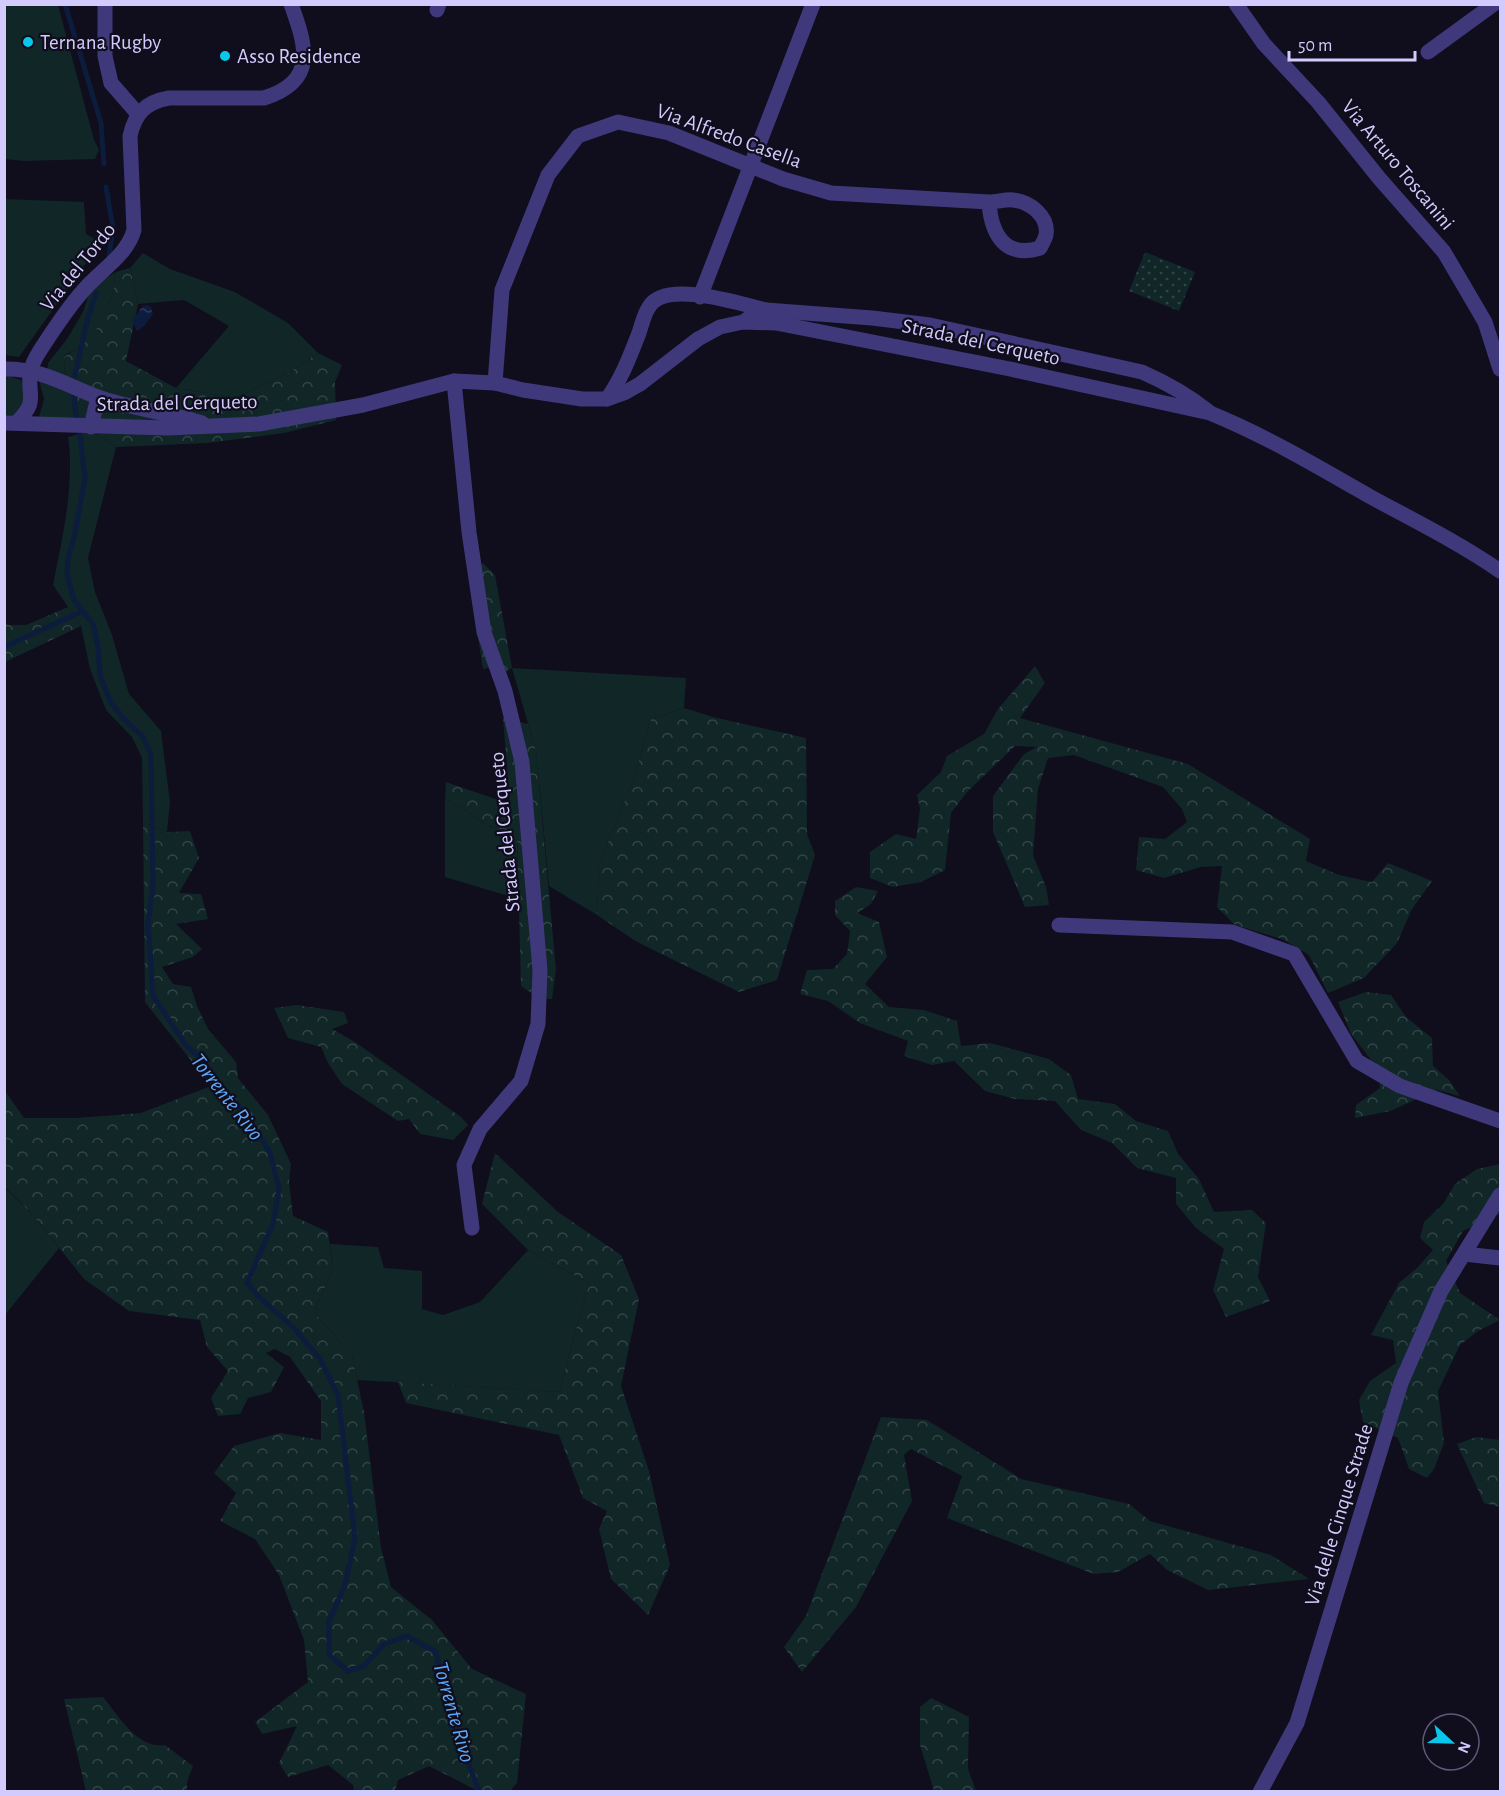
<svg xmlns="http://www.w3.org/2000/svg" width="1505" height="1796" viewBox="0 0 1505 1796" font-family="'Alegreya Sans',sans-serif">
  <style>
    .grass { fill: #102627 }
    .forest { fill: url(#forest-crowns) }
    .garden { fill: url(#garden-dots) }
    .water { fill: url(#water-ripples) }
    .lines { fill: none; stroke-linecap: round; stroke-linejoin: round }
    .stream { stroke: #0c1c3c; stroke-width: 5 }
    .minor { stroke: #3f397b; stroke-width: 15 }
    .poi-dot { fill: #09c7eb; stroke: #100d1d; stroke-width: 2 }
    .labels { text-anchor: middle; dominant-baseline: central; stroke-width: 4.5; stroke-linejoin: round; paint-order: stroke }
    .poi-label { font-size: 21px; fill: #d3cbfd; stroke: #100d1d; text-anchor: start }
    .street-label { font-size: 21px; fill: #d3cbfd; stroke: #100d1d }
    .water-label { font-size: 22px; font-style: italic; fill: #5da8f9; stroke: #100d1d }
  </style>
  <defs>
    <pattern id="forest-crowns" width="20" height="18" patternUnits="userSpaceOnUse" patternTransform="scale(1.5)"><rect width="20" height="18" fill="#102627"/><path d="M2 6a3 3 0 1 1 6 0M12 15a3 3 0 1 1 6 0" fill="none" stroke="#324447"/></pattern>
    <pattern id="garden-dots" width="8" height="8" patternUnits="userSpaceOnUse" patternTransform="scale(1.5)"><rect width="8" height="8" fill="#102627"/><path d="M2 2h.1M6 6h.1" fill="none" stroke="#324447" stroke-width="1.8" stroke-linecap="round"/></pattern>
    <pattern id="water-ripples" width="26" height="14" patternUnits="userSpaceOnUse" patternTransform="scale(1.5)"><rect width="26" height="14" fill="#0c1c3c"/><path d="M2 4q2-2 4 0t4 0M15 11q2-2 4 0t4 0" fill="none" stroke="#2e3c59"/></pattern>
  </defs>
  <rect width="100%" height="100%" fill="#100d1d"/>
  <g class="grass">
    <polygon points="4,5 58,5 94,140 99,150 95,159 24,161 5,159"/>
    <polygon points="5,199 84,202 86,234 101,242 19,357 5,355"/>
    <polygon points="143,253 170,269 235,292 288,323 318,353 288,373 236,398 176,388 229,326 184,300 138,304 130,268"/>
    <polygon points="116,272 113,293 93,338 64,356 64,376 47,372 48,363 67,339 83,312 91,288"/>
    <polygon points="4,374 21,380 27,392 16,418 4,420"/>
    <polygon points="39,380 64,389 82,420 38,420 44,399"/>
    <path d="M 91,430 L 116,447 L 88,558 L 95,592 L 112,635 L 129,694 L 161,731 L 170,802 L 167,832 L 143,822 L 142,758 L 132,737 L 106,710 L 90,669 L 81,626 L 53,585 C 62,539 75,484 68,437 Z"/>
    <polygon points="512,668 686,678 684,708 651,719 634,778 599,865 597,915 549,886 536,751"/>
    <polygon points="445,799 468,812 486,825 517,834 518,899 445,877"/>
    <polygon points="4,1187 33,1215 59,1248 5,1315"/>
    <polygon points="330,1244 378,1247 384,1268 422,1271 422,1309 443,1315 480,1302 528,1250 589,1283 559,1392 357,1380 352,1356 314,1312 333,1269"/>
  </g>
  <g class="forest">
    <polygon points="130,268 138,304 126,361 176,388 236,398 288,373 318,353 342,365 335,382 336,420 284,433 207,443 116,447 91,430 65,399 64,357 93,337 113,293 116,272"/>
    <polygon points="483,563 495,575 512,668 495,679 491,667 483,669 468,573"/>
    <polygon points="68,607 81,626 5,662 5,622 8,625 26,625"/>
    <polygon points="1035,666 1045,683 1020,718 1188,764 1310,839 1306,861 1339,875 1372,882 1388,863 1432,881 1412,909 1397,943 1364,978 1328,993 1309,955 1282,939 1235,925 1217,907 1222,866 1201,867 1164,878 1136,870 1139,837 1165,839 1187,822 1182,809 1163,787 1074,755 1048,758 1038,789 1033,855 1046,887 1049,905 1025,907 993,832 993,796 1024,754 1037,747 1015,746 967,792 951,813 945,870 921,882 893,887 870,878 870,852 896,834 916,839 920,809 917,795 941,772 947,756 984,734 998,709"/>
    <polygon points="684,708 713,717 806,738 807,834 815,855 777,980 739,992 637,942 597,915 599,865 634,778 651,719"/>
    <polygon points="503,718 528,724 536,751 556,970 552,999 540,999 521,986 517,834 486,825 468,812 445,799 446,782 510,804"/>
    <polygon points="143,822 167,832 190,831 199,858 179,893 201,894 208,919 176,924 202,949 193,957 162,967 173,984 191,987 197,1006 208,1029 236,1062 238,1078 268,1115 291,1164 289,1182 293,1216 328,1232 333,1269 314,1312 352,1356 364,1412 381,1548 391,1587 432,1620 472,1669 526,1694 517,1783 510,1791 478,1791 429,1766 398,1780 395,1791 354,1791 353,1785 328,1765 288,1777 279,1763 297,1726 262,1734 255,1722 308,1682 304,1640 279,1575 255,1539 220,1521 236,1493 214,1473 234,1446 280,1433 321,1440 321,1401 290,1357 275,1349 266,1353 284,1367 271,1392 248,1398 240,1414 218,1416 211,1398 228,1371 207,1347 200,1320 129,1311 84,1279 33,1215 5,1187 5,1091 24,1118 77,1118 141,1113 211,1086 145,1002"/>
    <polygon points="856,887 878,891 871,904 857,913 879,922 887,957 865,984 889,1007 924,1010 957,1021 961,1046 990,1043 1049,1059 1071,1075 1078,1099 1115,1104 1136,1121 1168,1131 1178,1154 1199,1179 1214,1212 1252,1210 1266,1223 1258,1277 1270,1301 1226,1317 1213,1290 1224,1249 1196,1228 1176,1204 1176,1178 1137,1168 1112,1143 1081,1130 1055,1101 1015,1099 985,1091 954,1061 932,1065 904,1056 908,1041 860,1023 828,1001 800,994 807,970 833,969 847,954 850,931 835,915 835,901"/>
    <polygon points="1366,992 1391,995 1406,1017 1432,1038 1433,1066 1449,1080 1460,1096 1437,1090 1390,1111 1355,1118 1356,1105 1380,1088 1378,1069 1351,1034 1338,1002"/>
    <polygon points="297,1005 344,1012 348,1023 332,1029 355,1042 461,1117 468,1125 453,1140 420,1134 409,1119 398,1121 342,1084 328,1063 321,1047 288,1038 274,1008"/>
    <polygon points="495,1153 558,1212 621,1255 639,1299 621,1386 649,1471 670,1565 648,1615 611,1579 599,1529 607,1511 583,1498 559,1435 406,1403 398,1382 559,1392 589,1283 528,1250 482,1204"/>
    <polygon points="1500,1164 1500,1214 1463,1231 1446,1261 1460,1293 1500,1320 1478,1331 1460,1345 1438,1391 1444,1443 1434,1469 1427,1478 1409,1469 1398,1438 1363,1422 1359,1400 1370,1381 1396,1363 1393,1340 1371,1335 1399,1283 1417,1268 1433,1250 1420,1238 1424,1222 1443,1204 1455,1184 1477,1169"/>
    <polygon points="881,1417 927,1420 1021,1479 1129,1504 1150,1521 1271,1555 1309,1579 1208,1590 1167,1570 1150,1554 1118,1572 1094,1574 947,1518 962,1476 911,1449 904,1455 912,1501 856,1607 802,1672 784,1647 806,1616"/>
    <polygon points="1476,1437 1500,1440 1500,1507 1484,1503 1457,1444"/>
    <path d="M 103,1697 C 119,1716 137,1749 165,1745 L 193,1766 L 187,1782 L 187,1791 L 86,1791 L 64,1699 Z"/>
    <polygon points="931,1698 969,1717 968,1769 976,1791 934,1791 920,1745 920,1707"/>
  </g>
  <polygon class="garden" points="1145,252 1195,272 1179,311 1129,291"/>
  <polygon class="water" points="147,305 151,307 153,314 144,326 137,331 132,321 142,307"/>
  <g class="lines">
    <g class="stream">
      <polyline points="65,4 101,123 104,164"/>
      <polyline points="106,187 113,228 109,256"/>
      <polyline points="75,376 87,321 96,293"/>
      <polyline points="74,396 76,417"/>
      <path d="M 80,436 L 85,478 L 74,538 L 68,558 L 67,575 L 74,600 L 93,624 L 98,647 L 100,675 L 110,701 L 123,718 L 143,737 L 151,755 L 153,886 L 148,924 L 153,996 L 186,1045 L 205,1063 L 224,1090 L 247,1115 L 270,1153 L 279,1189 L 273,1224 L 247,1283 L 259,1297 L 293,1327 L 320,1359 L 338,1395 L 355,1538 L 345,1585 L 329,1621 L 329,1655 L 348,1671 L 364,1666 L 384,1644 L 407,1636 L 436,1652 C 442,1681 448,1711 458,1739 C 464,1757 474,1773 479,1792"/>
      <polyline points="4,647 83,611"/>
    </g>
    <g class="minor">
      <polyline points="105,4 105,56 111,83 138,114"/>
      <polyline points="1236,4 1264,44 1318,102 1379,178 1444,252 1485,322 1500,369"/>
      <polyline points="437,10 439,4"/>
      <polyline points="1428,52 1494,4"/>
      <polyline points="700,297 813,4"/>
      <path d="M 745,321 L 754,314 L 766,310 L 872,318 L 930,325 L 1142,372 C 1167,383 1187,394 1208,411"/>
      <path d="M 4,369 C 40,368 66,385 98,397 C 131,409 168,412 202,423"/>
      <polyline points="454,381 469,532 484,632 505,691 522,762 540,970 538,1024 521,1081 480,1129 464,1165 472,1228"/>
      <path d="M 495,383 L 502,290 L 548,175 L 578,136 L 618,122 L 669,133 L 783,179 L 831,193 L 989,202 C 997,202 1006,199 1013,200 C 1030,202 1049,216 1046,235 C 1045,239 1042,244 1040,248 C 1005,259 991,234 989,202"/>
      <path d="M 607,399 C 622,378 630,356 639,333 C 642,324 644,314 649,307 C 665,279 741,304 766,310"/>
      <path d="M 17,422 C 38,401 28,398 30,373 C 31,366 36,357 39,352 C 52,332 66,310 82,292 C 99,271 127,256 134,230 L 130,136 C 135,113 146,102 169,98 L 264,98 C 318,81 306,46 291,4"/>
      <path d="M 4,423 L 167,428 L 259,424 L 363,405 L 454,381 L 495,383 L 523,390 L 582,399 L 607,399 L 624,393 L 640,384 L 698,339 L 720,327 L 743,322 L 776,323 L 1010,369 L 1210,413 C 1266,436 1317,466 1369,496 C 1413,520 1458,542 1500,571"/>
      <polyline points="91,427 98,397"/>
      <polyline points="1059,925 1232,932 1294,954 1357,1061 1400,1086 1500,1121"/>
      <polyline points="1464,1254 1500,1258"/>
      <polyline points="1260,1792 1297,1723 1401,1383 1441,1291 1500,1195"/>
    </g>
  </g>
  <g class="poi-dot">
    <circle cx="28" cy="42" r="6"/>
    <circle cx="225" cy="56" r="6"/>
  </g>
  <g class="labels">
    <g class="poi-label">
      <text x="40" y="42">Ternana Rugby</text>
      <text x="237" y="56">Asso Residence</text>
    </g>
    <g class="street-label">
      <text transform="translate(729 136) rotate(20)">Via Alfredo Casella</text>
      <text transform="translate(1398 165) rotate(50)">Via Arturo Toscanini</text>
      <text transform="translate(78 267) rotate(-51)">Via del Tordo</text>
      <text transform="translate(981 342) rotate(12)">Strada del Cerqueto</text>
      <text transform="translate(177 403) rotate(-1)">Strada del Cerqueto</text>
      <text transform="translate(505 832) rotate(-96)">Strada del Cerqueto</text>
      <text transform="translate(1339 1515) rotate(-73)">Via delle Cinque Strade</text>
    </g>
    <g class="water-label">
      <text transform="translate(227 1097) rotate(52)">Torrente Rivo</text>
      <text transform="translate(454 1712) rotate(74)">Torrente Rivo</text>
    </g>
  </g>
  <rect width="1505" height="1796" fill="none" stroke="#d3cbfd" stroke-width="12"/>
  <g transform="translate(1451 1742) rotate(112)"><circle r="28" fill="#100d1d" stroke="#5e5977" stroke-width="1.5"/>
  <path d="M0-4.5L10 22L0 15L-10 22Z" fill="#09c7eb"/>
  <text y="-9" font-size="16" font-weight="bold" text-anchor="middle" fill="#d3cbfd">N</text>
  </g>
  <path d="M1289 51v9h126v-9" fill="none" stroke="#d3cbfd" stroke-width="3"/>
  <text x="1298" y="51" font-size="18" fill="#d3cbfd" stroke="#100d1d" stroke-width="4.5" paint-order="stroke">50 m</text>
</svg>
